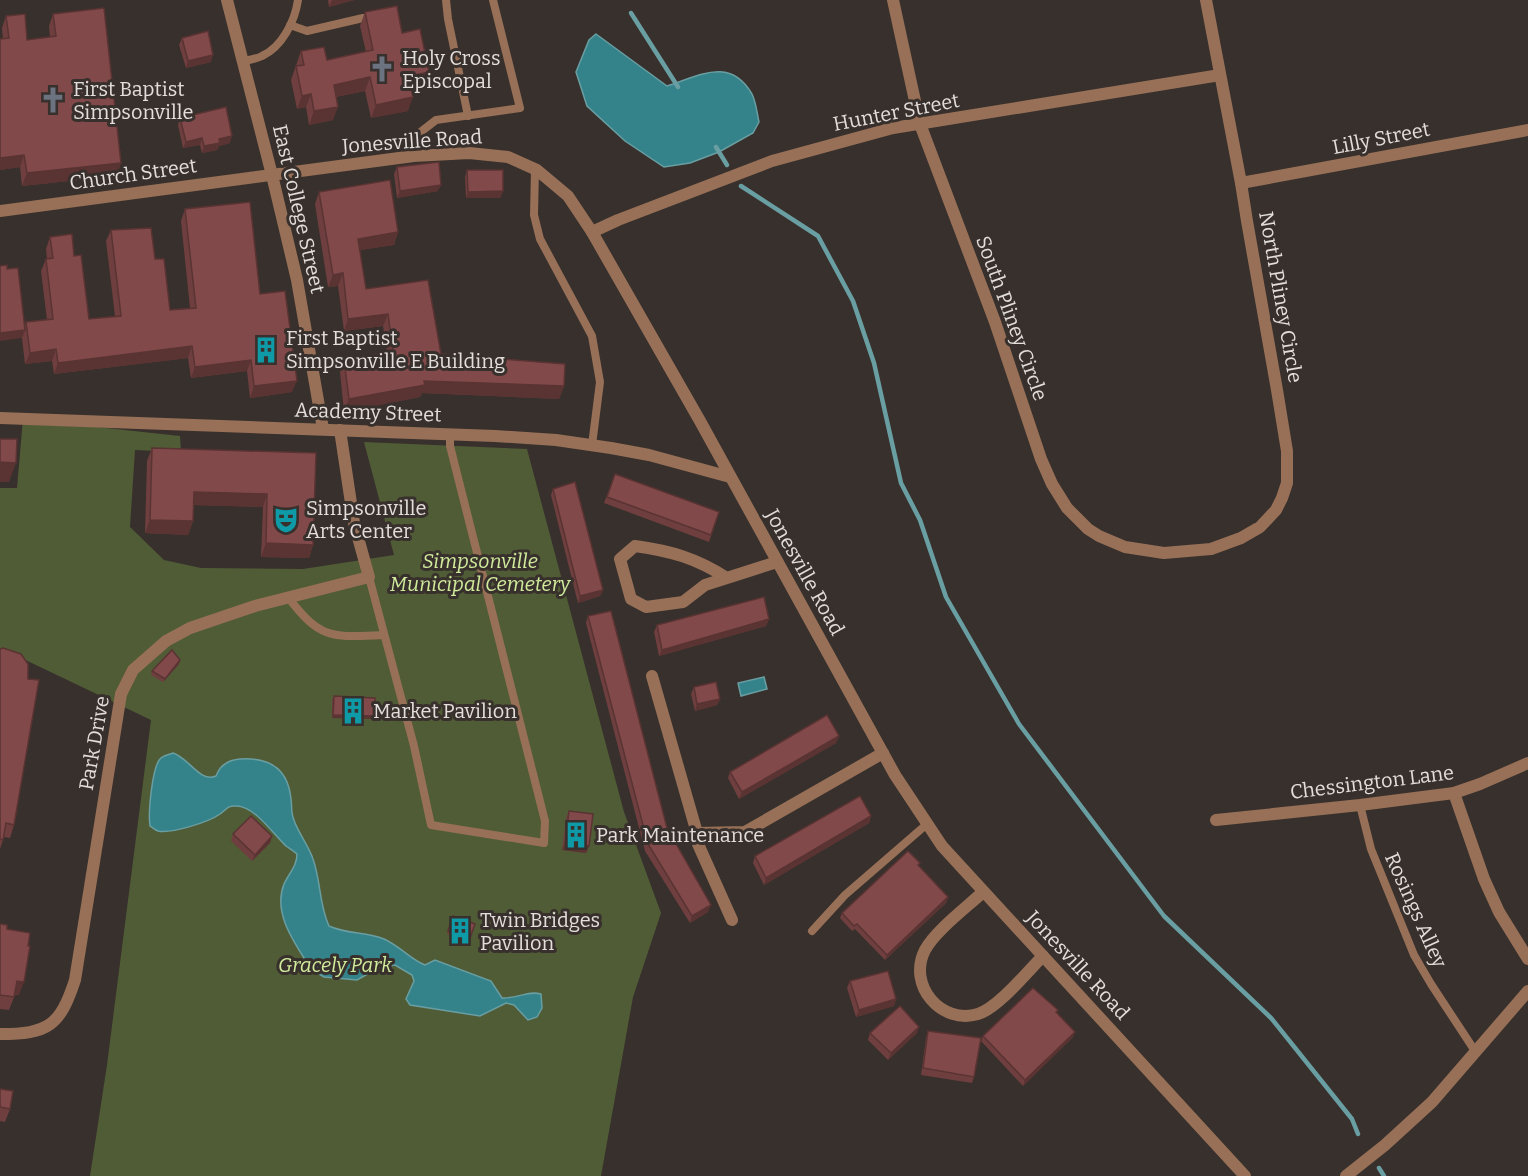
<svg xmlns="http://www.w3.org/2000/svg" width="1528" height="1176" viewBox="0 0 1528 1176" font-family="Bitter,serif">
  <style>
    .green { fill: #505c36 }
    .water { fill: #35838a; stroke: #699ea2; stroke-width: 1.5 }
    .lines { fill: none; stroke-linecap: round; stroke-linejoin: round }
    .stream { stroke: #699ea2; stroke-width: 4.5 }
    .service { stroke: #977057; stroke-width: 8 }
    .minor { stroke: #977057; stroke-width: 12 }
    .tertiary { stroke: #977057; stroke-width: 12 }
    .wall { fill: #6f3f3f }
    .shaded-wall { fill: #5a3333 }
    .building { fill: #814949; stroke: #5a3333; stroke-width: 1.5 }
    .labels { text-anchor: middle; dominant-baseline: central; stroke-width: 6; stroke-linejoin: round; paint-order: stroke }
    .poi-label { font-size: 20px; fill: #e3dedb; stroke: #38302c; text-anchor: start }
    .street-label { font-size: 20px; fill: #e3dedb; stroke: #38302c }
    .park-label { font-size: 20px; font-style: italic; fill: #d0eb9c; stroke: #38302c }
  </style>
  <rect width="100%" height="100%" fill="#38302c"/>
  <polygon class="green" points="23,419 180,436 181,452 135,450 130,527 164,560 201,568 303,569 394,555 364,442 527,449 624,812 661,913 633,997 601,1176 90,1176 107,1065 151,720 15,655 0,654 0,488 17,488"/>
  <g class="water">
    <path d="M 596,34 L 667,86 C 699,76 730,56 752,94 C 756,102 757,113 759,122 L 753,133 L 719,152 L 690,163 L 664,167 L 625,141 L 587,106 L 576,72 L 589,40 Z"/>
    <polygon points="764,677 767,689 741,696 738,683"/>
    <path d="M 173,753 C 189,758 200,783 216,776 C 220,765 228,760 240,759 C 269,757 288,769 291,799 C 292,805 291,811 293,817 C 296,830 308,844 313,859 C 321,881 319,905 329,926 C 346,934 366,932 384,939 C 400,946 411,960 425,965 L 435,960 L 491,981 L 502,998 C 517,999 528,990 541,994 L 542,1008 L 537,1017 L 528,1020 L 514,1005 L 506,1003 L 480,1016 L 410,1005 L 406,999 L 414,981 L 412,975 L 395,965 L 380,967 L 357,980 L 324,977 L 311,969 C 296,945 272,914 284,884 C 289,873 297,866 297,854 C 294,851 290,849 286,846 C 273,834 255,806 236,806 C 228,805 226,810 220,814 C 209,822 171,834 158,831 C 155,830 152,827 150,826 C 148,813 152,768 160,759 C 163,755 168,755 173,753 Z"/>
  </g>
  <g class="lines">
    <g class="stream">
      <polyline points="631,13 678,87"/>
      <polyline points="716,147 727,165"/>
      <polyline points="741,186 818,236 853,301 874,363 901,483 920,520 946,597 1019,724 1164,916 1271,1018 1352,1119 1358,1134"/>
      <polyline points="1379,1168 1384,1176"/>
    </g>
    <g class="service">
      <polyline points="446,0 448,19 468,116"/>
      <polyline points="290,25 307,31 363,18"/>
      <path d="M 243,61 C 249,60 256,59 262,56 C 282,47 295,21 298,0"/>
      <polyline points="414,156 418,134 436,120 520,108 493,0"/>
      <polyline points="535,169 534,215 540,239 592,336 600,382 592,445"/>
      <polyline points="369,577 414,746 431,825 544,843 545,821 450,446 450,434"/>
      <path d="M 288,597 C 321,641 333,637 384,635"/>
      <polyline points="1360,805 1371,849 1414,955 1431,984 1475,1051"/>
      <polyline points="812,931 845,895 927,824"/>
    </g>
    <g class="minor">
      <polyline points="893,0 920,124 995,322 1041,459 1052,484 1067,508 1088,529 1099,536 1125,547 1164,553 1211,549 1241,538 1260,527 1276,510 1282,498 1287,483 1287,451 1277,390 1247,221 1241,183 1206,0"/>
      <polyline points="272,175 297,280 323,429"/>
      <polyline points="1241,183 1528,130"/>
      <polyline points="592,232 618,220 772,161 893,128 1220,75"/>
      <polyline points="0,418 495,436 556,440 611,448 649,455 730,477"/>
      <path d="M 727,578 C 696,558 671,551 635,546 L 620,559 L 631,599 L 646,607 L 683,602 L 705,585 L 777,562"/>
      <polyline points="652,676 697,833 698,844 732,920"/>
      <polyline points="1454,793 1484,879 1499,912 1528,959"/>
      <polyline points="1216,820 1360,805 1454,793 1480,784 1528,763"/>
      <polyline points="697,833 745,832 883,753"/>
      <path d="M 983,892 C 967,907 935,931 925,950 C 907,985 941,1025 978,1014 C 998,1008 1028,971 1043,956"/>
      <path d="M 0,1034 C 48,1034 60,1026 75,980 L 121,694 L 133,670 L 166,641 L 190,628 L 255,606 L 369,577 L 354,523 L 340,430"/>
      <polyline points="1346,1176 1385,1145 1432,1102 1528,991"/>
    </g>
    <g class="tertiary">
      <polyline points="227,0 272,175"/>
      <polyline points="0,211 414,156 469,153 508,157 537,170 568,196 592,232 700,421 895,775 942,846 1245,1176"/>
    </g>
  </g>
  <g class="wall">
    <polygon points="328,0 354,0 329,7"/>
    <polygon points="365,12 402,33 424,86 411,88 408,111 371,118 365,91 336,97 333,120 309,125 306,107 297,109 291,80 301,51 327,60 366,52 360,26"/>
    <polygon points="53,14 121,163 116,176 22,186 20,167 0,170 0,39 3,39 2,28 6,16 27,40 50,37 49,26"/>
    <polygon points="182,38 211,62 186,68 179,45"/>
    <polygon points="180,118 230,143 219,146 217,150 202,153 200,145 183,148 178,125"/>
    <polygon points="397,167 438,191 397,198 394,174"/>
    <polygon points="467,170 503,191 500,198 466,198 465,177"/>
    <polygon points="319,192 398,232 394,245 360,250 366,289 441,354 564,386 559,399 422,393 420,397 344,412 340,372 344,360 387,352 383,326 344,331 338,286 328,287 315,204"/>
    <polygon points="185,209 260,294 292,392 250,398 247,371 191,378 188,358 54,374 52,361 25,364 22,338 7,269 25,326 26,322 47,320 41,271 46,259 47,259 46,249 50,237 74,256 89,319 115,316 106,241 111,230 155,259 170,310 190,308 181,221"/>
    <polygon points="152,448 316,453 313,545 309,558 261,557 263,507 194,505 193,521 188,535 145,533 147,461"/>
    <polygon points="615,474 719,512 709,542 604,503"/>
    <polygon points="553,489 603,590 600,596 578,603 551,495"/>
    <polygon points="588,616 667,828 708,912 690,923 645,851 586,623"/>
    <polygon points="769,619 766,626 659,656 654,632 657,625"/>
    <polygon points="0,649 14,825 10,838 4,837 0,849"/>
    <polygon points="179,664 163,682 151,675 152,671"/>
    <polygon points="694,687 720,699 717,705 695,711 691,694"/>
    <polygon points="334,696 373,719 332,718 332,700"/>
    <polygon points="839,736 836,743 739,799 728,778 730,772"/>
    <polygon points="569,811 589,846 586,853 562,850 566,818"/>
    <polygon points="871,816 869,823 764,885 753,863 755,856"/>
    <polygon points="233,834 272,836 270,843 252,861 231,841"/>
    <polygon points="919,866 948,897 946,903 885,960 855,929 852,931 840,918 842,913"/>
    <polygon points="453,916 475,924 469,942 447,934"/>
    <polygon points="0,924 7,929 19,995 15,995 9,1010 0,1009"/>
    <polygon points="850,981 896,999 894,1006 856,1017 847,988"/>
    <polygon points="1058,1010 1057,1013 1073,1037 1023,1086 981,1041 983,1036"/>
    <polygon points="928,1031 974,1077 972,1083 921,1075 926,1038"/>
    <polygon points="870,1033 917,1033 888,1060 868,1040"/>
    <polygon points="0,1089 10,1109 5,1122 0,1121"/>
  </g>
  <g class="shaded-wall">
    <polygon points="332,0 354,0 329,7"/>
    <polygon points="213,55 211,62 186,68 188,61"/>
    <polygon points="429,72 424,86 404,90 409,76"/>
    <polygon points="370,77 365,91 329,98 334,85"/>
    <polygon points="311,94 306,107 297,109 302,96"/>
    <polygon points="413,97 408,111 371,118 376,105"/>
    <polygon points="338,107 333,120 309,125 314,111"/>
    <polygon points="232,136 230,143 219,146 217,150 202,153 204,146 219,139"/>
    <polygon points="202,138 200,145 183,148 186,142"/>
    <polygon points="24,155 20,167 0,170 0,158"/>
    <polygon points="121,163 116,176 22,186 27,173"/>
    <polygon points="441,185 438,191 397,198 400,191"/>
    <polygon points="503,191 500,198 466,198 468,192"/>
    <polygon points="398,232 394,245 353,251 358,239"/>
    <polygon points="343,273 338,286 328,287 333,275"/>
    <polygon points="388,314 383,326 344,331 348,319"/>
    <polygon points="25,330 22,338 0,341 0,333"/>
    <polygon points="192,346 188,358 54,374 58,363"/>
    <polygon points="56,349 52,361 25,364 30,353"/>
    <polygon points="251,360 247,371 191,378 195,367"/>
    <polygon points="297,381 292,392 250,398 254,386"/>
    <polygon points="424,381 564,386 559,399 422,393 420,397 344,412 349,399"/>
    <polygon points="0,462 16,463 9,482 0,482"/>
    <polygon points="194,492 267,494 263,507 189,505"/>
    <polygon points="150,520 193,521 188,535 145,533"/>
    <polygon points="266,543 313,545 309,558 261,557"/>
    <polygon points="603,590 600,596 578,603 580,596"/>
    <polygon points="769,619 766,626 659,656 662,650"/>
    <polygon points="180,660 179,664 163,682 165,679"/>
    <polygon points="720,699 717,705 695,711 697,704"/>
    <polygon points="333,715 375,716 373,719 332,718"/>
    <polygon points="839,736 836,743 739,799 742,792"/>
    <polygon points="871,816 869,823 764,885 766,878"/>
    <polygon points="272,836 270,843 252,861 255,855"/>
    <polygon points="565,843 589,846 586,853 562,850"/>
    <polygon points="948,897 946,903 885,960 887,955"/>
    <polygon points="711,905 708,912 690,923 692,916"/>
    <polygon points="17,981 24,982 19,995 12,994"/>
    <polygon points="896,999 894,1006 856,1017 859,1010"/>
    <polygon points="919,1027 917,1033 888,1060 891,1053"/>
    <polygon points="1075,1032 1073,1037 1023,1086 1025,1080"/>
  </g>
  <g class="building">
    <polygon points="397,6 402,33 420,29 429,72 409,76 413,97 376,105 370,77 334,85 338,107 314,111 311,94 302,96 296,66 304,65 301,51 324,47 327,60 373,50 365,12"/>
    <polygon points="104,8 121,163 27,173 24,155 0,158 0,39 9,38 6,16 25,14 27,40 56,36 53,14"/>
    <polygon points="208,31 213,55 188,61 182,38"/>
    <polygon points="226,107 232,136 219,139 220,143 204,146 202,138 186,142 180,118"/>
    <polygon points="439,162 441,185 400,191 397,167"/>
    <polygon points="467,170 503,170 503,191 468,192"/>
    <polygon points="390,180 398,232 358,239 366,289 428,280 441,354 565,364 564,386 424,381 425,385 349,399 344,360 393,351 388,314 348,319 343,273 333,275 319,192"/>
    <polygon points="250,202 260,294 285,291 297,381 254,386 251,360 195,367 192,346 58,363 56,349 30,353 26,322 53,319 46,259 53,258 50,237 72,234 74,256 81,255 89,319 121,316 111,230 151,228 155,259 164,259 170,310 196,308 185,209"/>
    <polygon points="7,265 7,269 18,268 25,330 0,333 0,266"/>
    <polygon points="0,439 17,439 16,463 0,462"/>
    <polygon points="152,448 316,453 313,545 266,543 267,494 194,492 193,521 150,520"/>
    <polygon points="615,474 719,512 711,535 607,497"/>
    <polygon points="575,482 603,590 580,596 553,489"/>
    <polygon points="764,597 769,619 662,650 657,625"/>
    <polygon points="611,611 667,828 711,905 692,916 648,844 588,616"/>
    <polygon points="3,648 21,654 28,664 28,679 39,680 14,825 6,823 3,840 0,839 0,649"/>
    <polygon points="172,650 180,660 165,679 152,671"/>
    <polygon points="716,682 720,699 697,704 694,687"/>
    <polygon points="334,696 375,698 375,716 333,715"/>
    <polygon points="827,715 839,736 742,792 730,772"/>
    <polygon points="860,796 871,816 766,878 755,856"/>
    <polygon points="569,811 593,814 589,846 565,843"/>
    <polygon points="251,816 272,836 255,855 233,834"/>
    <polygon points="908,851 920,863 918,865 948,897 887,955 857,924 854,926 842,913"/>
    <polygon points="453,916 475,924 470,938 448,931"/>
    <polygon points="0,924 7,925 7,929 30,933 28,946 30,946 24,982 17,981 14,997 0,995"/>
    <polygon points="888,971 896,999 859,1010 850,981"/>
    <polygon points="1033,988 1058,1010 1056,1012 1075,1032 1025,1080 983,1036"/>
    <polygon points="900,1006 919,1027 891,1053 870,1033"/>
    <polygon points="928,1031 981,1038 974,1077 923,1068"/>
    <polygon points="0,1089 13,1091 10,1109 0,1107"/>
  </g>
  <defs>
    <g id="church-bare" transform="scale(2.07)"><path d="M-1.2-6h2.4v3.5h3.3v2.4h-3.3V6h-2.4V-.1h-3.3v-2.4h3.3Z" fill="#6b7280" stroke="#38302c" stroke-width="2.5" paint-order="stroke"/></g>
    <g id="building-bare" transform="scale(2.07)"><path d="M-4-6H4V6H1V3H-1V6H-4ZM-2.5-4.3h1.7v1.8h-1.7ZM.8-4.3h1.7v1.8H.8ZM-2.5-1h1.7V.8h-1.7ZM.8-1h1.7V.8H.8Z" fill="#0f9aa8" stroke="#38302c" stroke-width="2.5" paint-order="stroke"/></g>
    <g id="theatre-bare" transform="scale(2.07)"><path d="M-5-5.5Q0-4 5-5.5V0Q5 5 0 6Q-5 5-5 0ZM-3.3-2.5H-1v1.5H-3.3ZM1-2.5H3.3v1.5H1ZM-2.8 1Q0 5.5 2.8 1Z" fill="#0f9aa8" stroke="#38302c" stroke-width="2.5" paint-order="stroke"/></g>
  </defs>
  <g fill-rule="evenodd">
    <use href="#church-bare" x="382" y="69"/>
    <use href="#church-bare" x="53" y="100"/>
    <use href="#building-bare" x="266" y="350"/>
    <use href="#theatre-bare" x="286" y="520"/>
    <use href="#building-bare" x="353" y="711"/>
    <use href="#building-bare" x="576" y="835"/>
    <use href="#building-bare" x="460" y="931"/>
  </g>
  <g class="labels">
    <g class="poi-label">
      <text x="402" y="58">Holy Cross<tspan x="402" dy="23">Episcopal</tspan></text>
      <text x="73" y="89">First Baptist<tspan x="73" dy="23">Simpsonville</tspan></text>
      <text x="286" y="338">First Baptist<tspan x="286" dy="23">Simpsonville E Building</tspan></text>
      <text x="306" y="508">Simpsonville<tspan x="306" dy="23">Arts Center</tspan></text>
      <text x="373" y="711">Market Pavilion</text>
      <text x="596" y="835">Park Maintenance</text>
      <text x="480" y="920">Twin Bridges<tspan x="480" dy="23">Pavilion</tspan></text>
    </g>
    <g class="street-label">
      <text transform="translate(896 112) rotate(-11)">Hunter Street</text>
      <text transform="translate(1381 138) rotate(-11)">Lilly Street</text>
      <text transform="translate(412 141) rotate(-4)">Jonesville Road</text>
      <text transform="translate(133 174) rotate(-8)">Church Street</text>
      <text transform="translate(299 209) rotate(77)">East College Street</text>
      <text transform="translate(1281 297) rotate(80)">North Pliney Circle</text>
      <text transform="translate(1012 318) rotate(70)">South Pliney Circle</text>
      <text transform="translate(368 412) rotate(2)">Academy Street</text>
      <text transform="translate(805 572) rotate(61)">Jonesville Road</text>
      <text transform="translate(94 743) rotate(-80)">Park Drive</text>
      <text transform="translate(1372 782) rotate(-7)">Chessington Lane</text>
      <text transform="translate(1416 910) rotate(66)">Rosings Alley</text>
      <text transform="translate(1078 965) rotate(47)">Jonesville Road</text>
    </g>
    <g class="park-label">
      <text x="480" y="561">Simpsonville<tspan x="480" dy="23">Municipal Cemetery</tspan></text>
      <text x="335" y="965">Gracely Park</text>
    </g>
  </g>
</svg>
